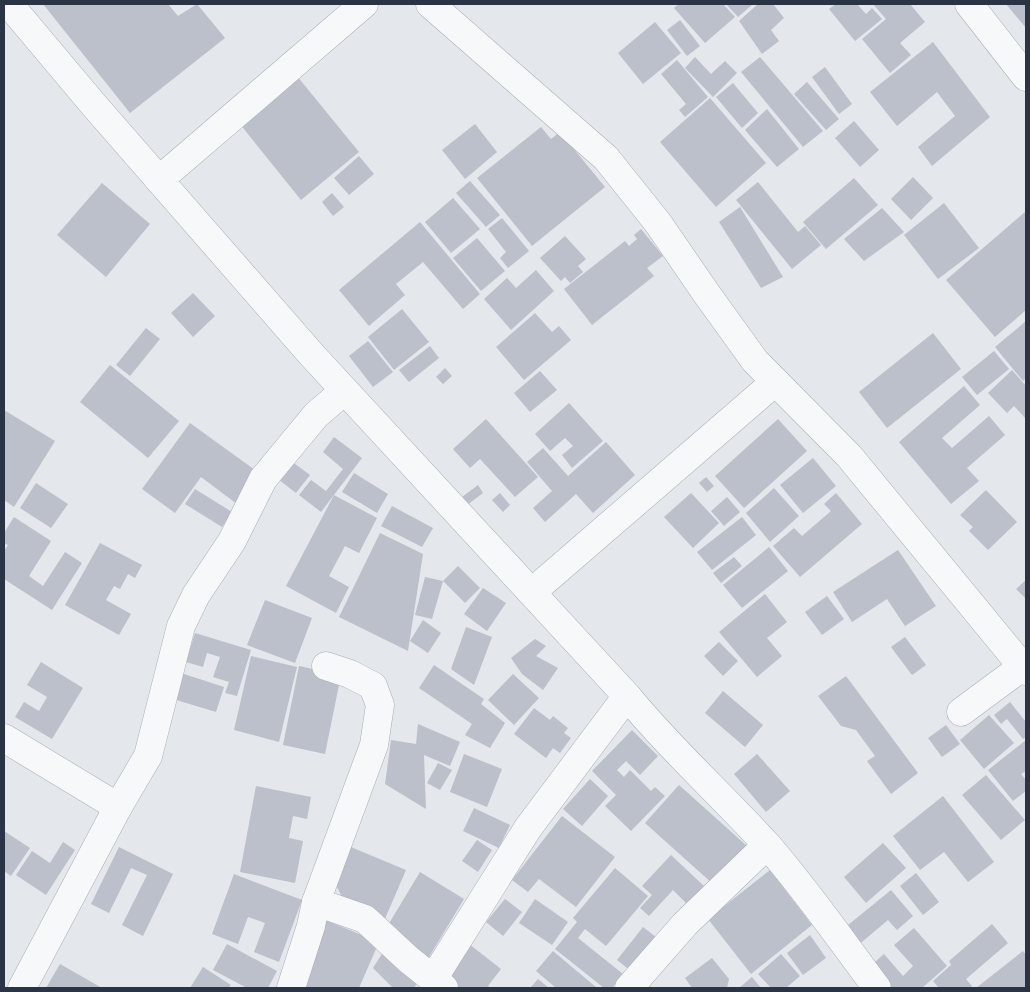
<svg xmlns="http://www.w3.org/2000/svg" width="1030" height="992" viewBox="0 0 1030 992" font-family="Arial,sans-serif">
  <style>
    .building { fill: #bbc0ca }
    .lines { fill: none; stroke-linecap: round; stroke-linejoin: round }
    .street-casing { stroke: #a9aeb7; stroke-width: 29 }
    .street { stroke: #f7f8fa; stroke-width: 28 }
  </style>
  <rect width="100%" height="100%" fill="#e4e7ec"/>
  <g class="building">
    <polygon points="43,4 168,4 178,16 197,4 225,38 130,113"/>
    <polygon points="679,4 723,4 735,17 705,43 674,8"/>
    <polygon points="726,4 753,4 738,17"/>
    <polygon points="758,4 773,4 784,18 771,30 779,41 762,54 739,21"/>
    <polygon points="836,4 857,4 866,14 872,8 882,19 855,41 829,9"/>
    <polygon points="873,4 910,4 925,22 900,43 911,55 890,73 862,39 886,19"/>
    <polygon points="1006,4 1026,4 1026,28"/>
    <polygon points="680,20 700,46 687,56 667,30"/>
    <polygon points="655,22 681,53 643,84 618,53"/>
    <polygon points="933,42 990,117 932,166 918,147 955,116 937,92 897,126 870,92"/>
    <polygon points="695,57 711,74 725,61 737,73 713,97 685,68"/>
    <polygon points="760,57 823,131 803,147 741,72"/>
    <polygon points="677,60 708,97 685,117 679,110 686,104 661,74"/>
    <polygon points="825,67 852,104 839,114 812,77"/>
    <polygon points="297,76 359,152 301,200 239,123"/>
    <polygon points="807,82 839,119 826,130 794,94"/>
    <polygon points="733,83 758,113 742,128 716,97"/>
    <polygon points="710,98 766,163 716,207 660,142"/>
    <polygon points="767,109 799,149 777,167 745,130"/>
    <polygon points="854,121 879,150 860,167 835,138"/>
    <polygon points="475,124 497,152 465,179 442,150"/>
    <polygon points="541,127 551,139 560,132 605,187 532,246 477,178"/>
    <polygon points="359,156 374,174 349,195 334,178"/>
    <polygon points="913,177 933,198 911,220 891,199"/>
    <polygon points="854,178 878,205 826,249 803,222"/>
    <polygon points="470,181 500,215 486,227 456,193"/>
    <polygon points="758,182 798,232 805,226 821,245 792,269 736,200"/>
    <polygon points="102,183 150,224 106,277 57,235"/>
    <polygon points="332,193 344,207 333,216 322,202"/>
    <polygon points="453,198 480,229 451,253 425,222"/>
    <polygon points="944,203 979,248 938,279 904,235"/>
    <polygon points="740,207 783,277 761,288 719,222"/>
    <polygon points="882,208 904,232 864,261 844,239"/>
    <polygon points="1026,211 1026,310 995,337 946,280"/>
    <polygon points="502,218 529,251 508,268 500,258 506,252 488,229"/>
    <polygon points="420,222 480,294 463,309 423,262 396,284 405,295 369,326 339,290"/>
    <polygon points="641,229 663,256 647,268 654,276 592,325 564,289 625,241 629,246 637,239 634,235"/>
    <polygon points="565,236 586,259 578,266 583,272 570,283 565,277 561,281 540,258"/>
    <polygon points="477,238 505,271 481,291 453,258"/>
    <polygon points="536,270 554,291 511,330 484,299 507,278 516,288"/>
    <polygon points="193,293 215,316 193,337 171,313"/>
    <polygon points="402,309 429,342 394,370 368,337"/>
    <polygon points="535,313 552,332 559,326 571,340 524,380 496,347"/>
    <polygon points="1026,321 1026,378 1023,381 995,347"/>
    <polygon points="146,328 160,339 130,376 116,365"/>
    <polygon points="933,333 961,369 887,428 859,392"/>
    <polygon points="368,341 393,372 373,387 349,356"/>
    <polygon points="430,346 439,358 409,382 399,370"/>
    <polygon points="994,351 1009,369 977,395 962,377"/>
    <polygon points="110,365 179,421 148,458 80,402"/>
    <polygon points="445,368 452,376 443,384 436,377"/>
    <polygon points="1012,370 1026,386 1026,419 1014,406 1007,413 988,393"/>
    <polygon points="540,371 557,390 530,412 514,393"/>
    <polygon points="964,386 980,405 942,438 952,448 989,416 1005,435 967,468 979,481 951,504 899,442"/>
    <polygon points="569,403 603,441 572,468 562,455 573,446 565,438 550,451 535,434"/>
    <polygon points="4,410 55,441 14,507 4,500"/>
    <polygon points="486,419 538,477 515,497 480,459 470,468 453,449"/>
    <polygon points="778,419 807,451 744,508 715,476"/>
    <polygon points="190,423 259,473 237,504 201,477 175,513 142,489"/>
    <polygon points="334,437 362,458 321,512 299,495 311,480 326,491 343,469 323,452"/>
    <polygon points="606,442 635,475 593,513 576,494 545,522 533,508 552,491 527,462 543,448 568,476"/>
    <polygon points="287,458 310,475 296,493 274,476"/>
    <polygon points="813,458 836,486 803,513 780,485"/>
    <polygon points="354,473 388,494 377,513 342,492"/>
    <polygon points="706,477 714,486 707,492 699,483"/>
    <polygon points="36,483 68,504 51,528 20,508"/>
    <polygon points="478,485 483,493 467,505 462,497"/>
    <polygon points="774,488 799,516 770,542 746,513"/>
    <polygon points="195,489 232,512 222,527 185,504"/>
    <polygon points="986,490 1017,522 988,550 969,531 973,527 960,515"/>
    <polygon points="500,493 510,505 503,512 492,500"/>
    <polygon points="691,493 719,523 693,548 664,517"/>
    <polygon points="836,493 862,524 800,577 773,546 794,528 802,536 831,511 824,504"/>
    <polygon points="334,495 377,518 359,553 345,546 329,576 349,587 336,613 286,586"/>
    <polygon points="727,497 740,512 724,526 711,511"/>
    <polygon points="392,506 433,528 422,547 381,526"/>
    <polygon points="14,517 51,541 29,576 43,586 65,552 82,563 52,610 4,579 4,551 8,545 4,543 4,533"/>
    <polygon points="742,517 756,535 712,570 697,552"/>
    <polygon points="380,533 423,554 408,651 339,617"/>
    <polygon points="100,543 142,565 135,578 128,574 120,589 114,586 106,600 131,614 119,635 65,605"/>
    <polygon points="769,547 788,571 742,608 723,585"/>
    <polygon points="898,550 936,606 905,626 887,599 852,622 833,592"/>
    <polygon points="734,557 742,566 721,583 713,573"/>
    <polygon points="458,566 480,588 465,603 443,581"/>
    <polygon points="425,577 443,581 432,619 415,615"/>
    <polygon points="1026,580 1026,599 1016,589"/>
    <polygon points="483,588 506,603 487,631 464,614"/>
    <polygon points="765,594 787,622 767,638 782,656 757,677 719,632"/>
    <polygon points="827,596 844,619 822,635 805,612"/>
    <polygon points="265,600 312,618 295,663 247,645"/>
    <polygon points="423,620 441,633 428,653 410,641"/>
    <polygon points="466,627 492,637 474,685 451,669"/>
    <polygon points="195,633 251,650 237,696 225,693 229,682 213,677 220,657 207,653 203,667 186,662"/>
    <polygon points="905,637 926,665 912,675 891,647"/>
    <polygon points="535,639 546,646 536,656 558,668 543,690 522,674 511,658"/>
    <polygon points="719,642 738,661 723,676 704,656"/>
    <polygon points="251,656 297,667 279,742 234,730"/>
    <polygon points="41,662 83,688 52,739 15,717 24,702 39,711 47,697 27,685"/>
    <polygon points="434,665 484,699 481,704 505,723 490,748 465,735 472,724 419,688"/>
    <polygon points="299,666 341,675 325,754 283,745"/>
    <polygon points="181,673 224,687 216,712 173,699"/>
    <polygon points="513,674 539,698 514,725 488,700"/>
    <polygon points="846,676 918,773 891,794 867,761 875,756 856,730 841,726 818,696"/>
    <polygon points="723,691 763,725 745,747 705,713"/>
    <polygon points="1010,702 1026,722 1026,737 1023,739 1007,719 1001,724 994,715"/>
    <polygon points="534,708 550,720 553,716 568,728 564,733 571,738 560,753 553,748 546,758 514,734"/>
    <polygon points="989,715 1014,743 984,769 960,740"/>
    <polygon points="418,724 460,742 450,766 424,755 426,809 385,784 391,740 416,744"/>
    <polygon points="946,725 960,744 942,757 928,738"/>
    <polygon points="632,730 658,756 640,775 626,761 617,770 624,777 630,770 651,791 655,787 665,796 631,831 605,806 616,795 592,771"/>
    <polygon points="1026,740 1026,771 1021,774 1026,780 1026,791 1013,801 988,770"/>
    <polygon points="464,754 502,769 487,807 450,792"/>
    <polygon points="757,754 790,791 766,812 734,774"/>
    <polygon points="438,763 452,770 440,790 427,783"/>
    <polygon points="986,775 1025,820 1001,840 962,795"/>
    <polygon points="590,779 608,796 582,826 563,809"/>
    <polygon points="679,785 747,846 713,884 645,823"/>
    <polygon points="256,786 311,797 307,819 293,816 289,838 303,841 295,883 240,872"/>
    <polygon points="943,796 994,862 968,882 944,852 920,870 893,836"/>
    <polygon points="474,808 510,825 499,848 463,831"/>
    <polygon points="562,816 615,857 576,907 539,879 528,892 512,880"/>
    <polygon points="4,831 30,848 11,876 4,871"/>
    <polygon points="477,840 492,850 478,872 462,861"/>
    <polygon points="63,842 75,850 46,895 16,875 32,851 50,863"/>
    <polygon points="883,843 906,868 866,903 844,877"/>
    <polygon points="346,845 406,870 384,921 346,905 332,877"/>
    <polygon points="119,847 173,874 143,936 122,925 147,875 131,868 109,913 91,904"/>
    <polygon points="671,855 704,886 687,904 673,890 649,916 640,908 652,895 642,886"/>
    <polygon points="615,868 648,896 606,946 585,929 578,938 623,974 612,988 604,988 555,949 577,922 573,918"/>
    <polygon points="770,870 812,925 751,974 708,919"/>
    <polygon points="420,872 464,899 426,962 382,935"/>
    <polygon points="916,873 939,902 923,915 900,886"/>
    <polygon points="234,874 302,900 279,962 254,952 265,923 248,917 238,944 212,934"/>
    <polygon points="891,890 913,916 897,930 888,920 856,947 842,930"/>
    <polygon points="505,899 522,912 503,936 486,922"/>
    <polygon points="535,899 568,922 552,945 519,923"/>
    <polygon points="325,920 379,942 359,988 296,988"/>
    <polygon points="992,924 1008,943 966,979 972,986 970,988 939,988 933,981 951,965 949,961"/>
    <polygon points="643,927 657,938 631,971 617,960"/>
    <polygon points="914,928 947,966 922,988 883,988 866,970 884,954 903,976 913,966 894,945"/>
    <polygon points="810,935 826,958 803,975 787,953"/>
    <polygon points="227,944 277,971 268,988 247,988 213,970"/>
    <polygon points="469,944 501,969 488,986 491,988 448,988 439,982"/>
    <polygon points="385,949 424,973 414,988 393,988 373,968"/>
    <polygon points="553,951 597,988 556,988 536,971"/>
    <polygon points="1023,951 1026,955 1026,986 1024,988 976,988"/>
    <polygon points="781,954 800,976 786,988 771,988 758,974"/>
    <polygon points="712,958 729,979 727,988 692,988 685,978"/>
    <polygon points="60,964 102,988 46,988"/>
    <polygon points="203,967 231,985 228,988 190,988"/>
    <polygon points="752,977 761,988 739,988"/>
    <polygon points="538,979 549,988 530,988"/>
  </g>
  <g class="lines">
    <g class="street-casing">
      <g id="street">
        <path d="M 9,4 L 93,104 L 311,354 L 627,696 C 670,749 722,795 768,846 C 807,891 841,940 877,988"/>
        <polyline points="430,4 606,158 658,223 706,293 755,361 849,456 1026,671"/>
        <polyline points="969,4 1026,77"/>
        <polyline points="159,180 364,4"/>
        <polyline points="532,592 775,382"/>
        <polyline points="961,712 1022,667"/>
        <polyline points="4,738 118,807"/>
        <polyline points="316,902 365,919 408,959 444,988"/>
        <polyline points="433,979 528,828 627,696"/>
        <polyline points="22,988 118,807 148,756 181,626 196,595 232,541 263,479 316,415 344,391"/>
        <polyline points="291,988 311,926 316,902 374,745 380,705 373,686 350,674 326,666"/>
        <polyline points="629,988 685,924 767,845"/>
      </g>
    </g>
    <use href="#street" class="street"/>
  </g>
  <rect width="1030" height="992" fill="none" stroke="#2b3445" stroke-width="10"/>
</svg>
